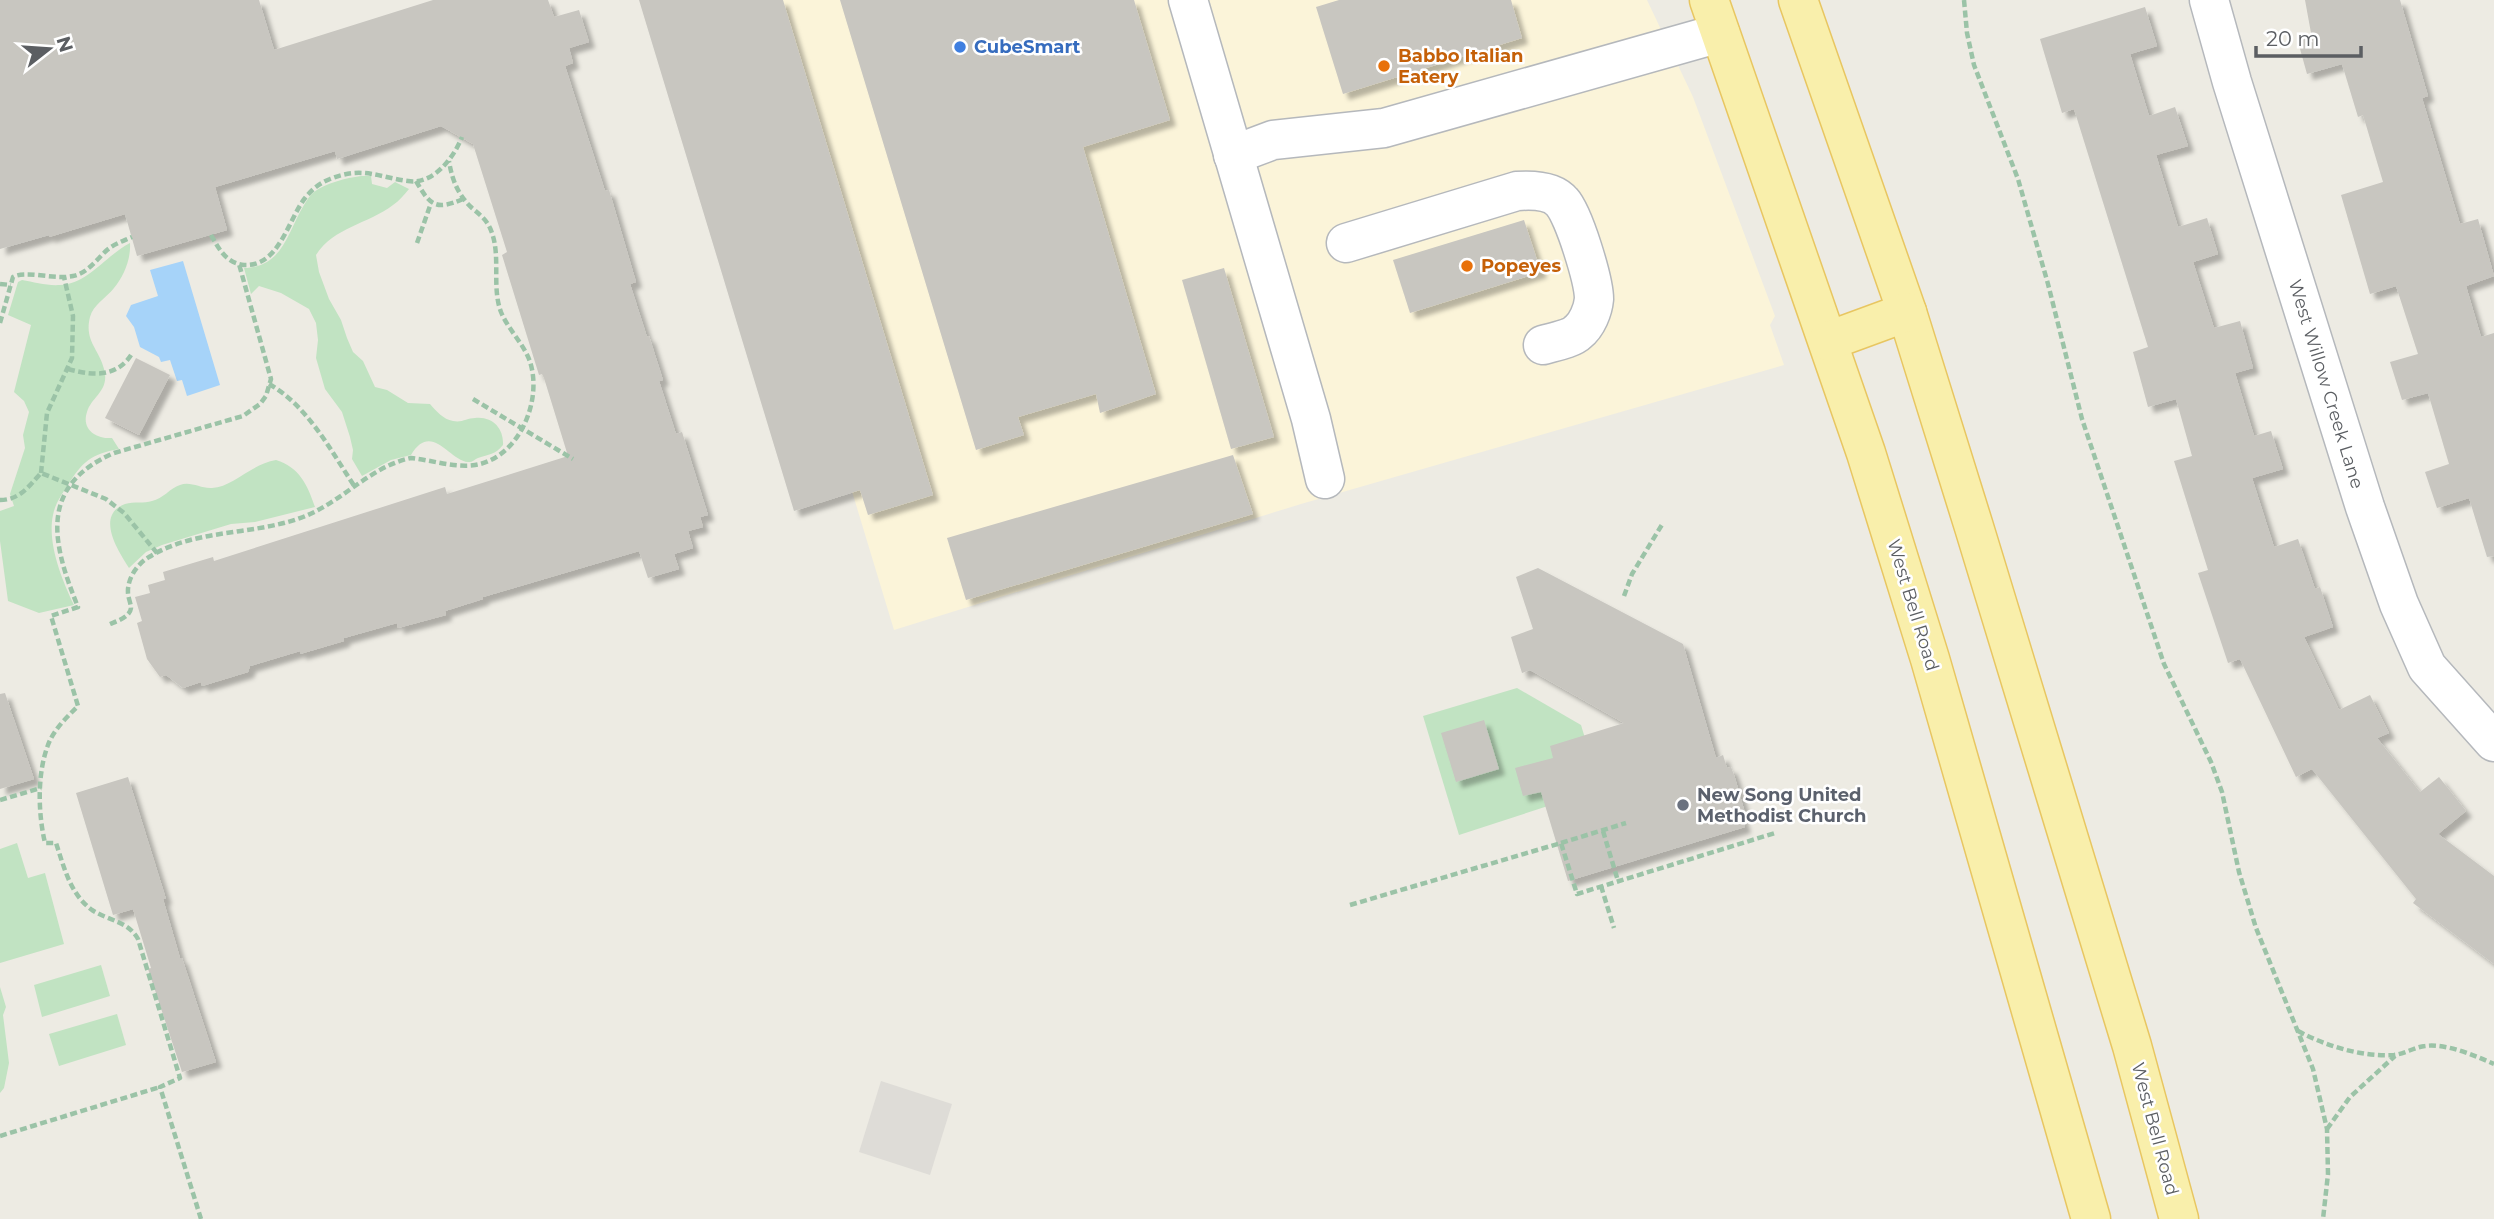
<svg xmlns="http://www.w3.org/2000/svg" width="2494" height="1219" viewBox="0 0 2494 1219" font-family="Montserrat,sans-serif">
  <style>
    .commercial { fill: #fbf4d9 }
    .industrial { fill: #dedcd7 }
    .green { fill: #c1e3c2 }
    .water { fill: #a6d3f9 }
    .building { fill: #c8c6c0; filter: url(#shadow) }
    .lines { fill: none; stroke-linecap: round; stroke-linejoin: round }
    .minor-casing { stroke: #b5b8bc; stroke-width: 41 }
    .major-casing { stroke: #e8c661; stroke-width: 41 }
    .path { stroke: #9bc3a7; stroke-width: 4.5; stroke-dasharray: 7 3.5; stroke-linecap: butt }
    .minor { stroke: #fff; stroke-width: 38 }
    .major { stroke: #f9efab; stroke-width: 38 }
    .shop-dot { fill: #3f7fe0; stroke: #fff; stroke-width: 2.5 }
    .food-dot { fill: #e8710a; stroke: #fff; stroke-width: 2.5 }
    .worship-dot { fill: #6b7280; stroke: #fff; stroke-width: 2.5 }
    .labels { text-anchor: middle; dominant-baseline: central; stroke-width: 5; stroke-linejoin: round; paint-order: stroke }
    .shop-label { font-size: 18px; font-weight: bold; fill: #366cbe; stroke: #fff; text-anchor: start }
    .food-label { font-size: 18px; font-weight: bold; fill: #c56008; stroke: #fff; text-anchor: start }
    .street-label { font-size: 18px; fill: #5b5e62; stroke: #fff }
    .worship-label { font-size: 18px; font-weight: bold; fill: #5b616d; stroke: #fff; text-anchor: start }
  </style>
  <defs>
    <filter id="shadow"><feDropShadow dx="6" dy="6" stdDeviation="2" flood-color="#0004"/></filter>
  </defs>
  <rect width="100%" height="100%" fill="#edebe3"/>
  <polygon class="commercial" points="703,0 1647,0 1693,97 1775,316 1770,325 1784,365 1301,504 894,630"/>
  <polygon class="industrial" points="881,1081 952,1104 930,1175 859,1152"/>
  <g class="green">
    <path d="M 361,176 L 371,176 L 372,184 L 387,188 L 395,182 L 409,189 C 404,195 399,201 393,205 C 368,224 334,227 316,255 L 319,272 L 329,299 L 341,320 L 347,338 L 353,352 L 363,361 L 375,387 L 387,390 L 408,403 L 430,404 C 437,412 443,419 453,421 C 462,423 467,418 475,418 C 493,416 504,429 503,445 C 495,455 489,454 478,458 C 473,460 474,462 468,462 C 449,460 431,421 411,455 L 391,460 L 362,476 L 352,459 L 353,450 L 350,437 L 342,412 L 325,389 L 316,358 L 318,340 L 316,323 L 309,309 L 281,293 L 259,286 L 251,294 L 244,268 C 283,267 287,233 304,205 C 307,200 310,195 314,192 C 326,183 346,178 361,176 Z"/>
    <path d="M 130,243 C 131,259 124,276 114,288 C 106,298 93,305 90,317 C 84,341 99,349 104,369 C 110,391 92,396 87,412 C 81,430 97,439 112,438 L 119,449 C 91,454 82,462 68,485 C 62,494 55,504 53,515 C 47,543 62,580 74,605 L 39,613 L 8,601 L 0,541 L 0,511 L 14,506 L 10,494 L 25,448 L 23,435 L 29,412 L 24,401 L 14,392 L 31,325 L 8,315 L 18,282 L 22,280 C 34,282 47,286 60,285 C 88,284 105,256 130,243 Z"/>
    <path d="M 276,460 C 300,468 307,484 315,507 L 255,522 L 231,524 L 162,545 L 146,552 L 129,568 C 118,551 95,515 125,504 C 134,501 144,504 152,501 C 163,499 170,488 180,485 C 191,481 201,489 212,488 C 233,487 251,464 276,460 Z"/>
    <polygon points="1517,688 1581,725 1598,781 1591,792 1459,835 1423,716"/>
    <polygon points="17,843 28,878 45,873 64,944 0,963 0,849"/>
    <polygon points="101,965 110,996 42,1017 34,985"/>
    <polygon points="0,987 6,1007 3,1015 9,1063 4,1088 0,1093"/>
    <polygon points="117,1014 126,1045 59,1066 49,1034"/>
  </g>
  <polygon class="water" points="183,261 220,385 187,396 182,380 177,381 170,360 161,362 159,357 140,347 134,327 126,316 131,305 158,296 150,270"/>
  <g class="building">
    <polygon points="0,0 259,0 274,50 433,0 548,0 554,17 579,10 589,42 569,48 573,63 565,66 605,191 609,190 636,282 630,284 647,337 649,336 663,380 659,381 676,434 682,432 708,515 700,517 703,527 688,531 693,548 674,554 679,569 648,578 639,551 483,597 483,599 445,611 446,615 398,628 397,623 344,638 344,641 300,654 300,651 250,666 248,672 202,686 201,682 183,688 166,675 160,677 147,659 137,623 142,621 135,597 150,593 148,585 165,580 163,572 213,557 214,561 445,487 447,494 568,456 544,378 542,374 539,375 502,255 507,252 473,144 441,126 337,159 335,151 215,187 227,230 137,256 125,214 49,237 49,235 0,249"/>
    <polygon points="639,0 783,0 933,495 868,515 860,490 794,511"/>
    <polygon points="840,0 1134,0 1170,120 1083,147 1156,394 1100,413 1096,394 1018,417 1024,435 976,450"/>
    <polygon points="1339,0 1511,0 1522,38 1343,94 1316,7"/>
    <polygon points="2305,0 2400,0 2428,96 2422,98 2460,224 2478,219 2494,276 2466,286 2481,337 2494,333 2494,556 2487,557 2469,498 2437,508 2425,472 2449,464 2428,393 2402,400 2390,362 2418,354 2396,286 2370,294 2341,195 2383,182 2363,115 2358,117 2342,64 2307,74 2297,38 2311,33"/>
    <polygon points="2145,7 2157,46 2130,54 2149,116 2175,107 2188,146 2156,155 2178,227 2207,218 2218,254 2193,262 2214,328 2240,321 2253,368 2235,373 2254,436 2271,431 2283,469 2252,478 2274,547 2298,539 2315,589 2320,587 2333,627 2304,637 2339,710 2370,695 2389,733 2377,738 2420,792 2439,777 2466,811 2438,834 2494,876 2494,964 2413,903 2416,899 2312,769 2296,777 2240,659 2228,663 2198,573 2208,570 2174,461 2192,456 2176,399 2148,407 2133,352 2148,347 2074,109 2062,113 2040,39"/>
    <polygon points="1524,220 1541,272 1410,313 1393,260"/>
    <polygon points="1224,268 1274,437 1231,449 1182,280"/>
    <polygon points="136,358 170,375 139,435 105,418"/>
    <polygon points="1233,455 1253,514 966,600 947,538"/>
    <polygon points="1538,568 1683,644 1716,758 1723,755 1727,768 1731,767 1735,778 1745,813 1741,814 1745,827 1568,881 1541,792 1523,796 1515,768 1553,758 1550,746 1624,723 1530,670 1522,673 1511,637 1533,629 1516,577"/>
    <polygon points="5,693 34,779 0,789 0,694"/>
    <polygon points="1484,720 1499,769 1456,782 1441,733"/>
    <polygon points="128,777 166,899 163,899 180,958 182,958 216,1062 182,1072 148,969 151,968 133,909 113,915 76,793"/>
  </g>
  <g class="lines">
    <g class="minor-casing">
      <g id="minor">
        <polyline points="1188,0 1311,419 1325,479"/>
        <polyline points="2209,0 2232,82 2365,507 2399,604 2427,667 2494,742"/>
        <polyline points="1233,155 1273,140 1384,128 1720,33"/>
        <path d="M 1346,243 L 1517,191 C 1531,190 1552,190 1562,202 C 1574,215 1594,281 1594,299 C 1593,310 1587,325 1578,332 C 1571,339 1553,342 1543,345"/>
      </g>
    </g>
    <g class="major-casing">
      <g id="major">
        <polyline points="1709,0 1866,453 1930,659 2091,1219"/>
        <polyline points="1798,0 1907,312 1974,527 2132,1046 2179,1219"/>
        <polyline points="1828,341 1907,312"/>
      </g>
    </g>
    <g class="path">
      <polyline points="1964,0 1967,33 1974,65 2018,179 2048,284 2082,419 2164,664 2211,762 2222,792 2239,872 2256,928 2313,1069 2327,1129 2328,1174 2323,1219"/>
      <path d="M 416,181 C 430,205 435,211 463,199"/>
      <path d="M 211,235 C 219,249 226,263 244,265 C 279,267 288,220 305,198 C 312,189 320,183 330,179 C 362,166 378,177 408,181 C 434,185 454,157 462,137"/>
      <polyline points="417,243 431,203"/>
      <polyline points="0,284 11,285"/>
      <path d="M 0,323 L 13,277 C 25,270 56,280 73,276 C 88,273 97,259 107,250 C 114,244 123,241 132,237"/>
      <path d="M 68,369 C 93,376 118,378 133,352"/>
      <path d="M 269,384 C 308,406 331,451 355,487"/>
      <polyline points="473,399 573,459"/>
      <polyline points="41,473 47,413 72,358 73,316 64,277"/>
      <path d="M 0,500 C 20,500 29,486 41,473 L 106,499 L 124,513 L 157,553"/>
      <polyline points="1624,596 1632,574 1663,523"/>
      <path d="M 110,624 C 117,621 130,617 131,608 C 131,604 128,597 128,593 C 127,579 137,564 149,557 C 196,528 253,536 303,517 C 342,502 371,466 411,458 C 431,460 455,468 475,465 C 520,458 544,398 529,359 C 522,342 508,329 501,312 C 491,286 502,254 490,228 C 486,219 479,214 472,208 C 458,195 452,180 449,161"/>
      <polyline points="0,800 41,788"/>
      <polyline points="1603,831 1618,881"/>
      <polyline points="1561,843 1626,823"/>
      <polyline points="1601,886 1614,928"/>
      <polyline points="1350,905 1561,843 1577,894 1775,833"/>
      <path d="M 2298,1031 C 2326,1046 2361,1057 2394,1055 C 2404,1054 2415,1047 2425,1046 C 2446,1043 2476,1056 2494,1064"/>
      <polyline points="2327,1129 2350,1097 2395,1056"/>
      <polyline points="0,1136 160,1087"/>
      <path d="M 201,1219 L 160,1087 L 180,1078 L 138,939 C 128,921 109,921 92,910 C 70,894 64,867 56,843 L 45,843 C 38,813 37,774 48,745 C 54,729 67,717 78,706 L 51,616 L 78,607 C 52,543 38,486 114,453 L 243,416 L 260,404 L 266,396 L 271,379 L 239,264"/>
    </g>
    <use href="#minor" class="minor"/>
    <use href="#major" class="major"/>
  </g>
  <circle class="shop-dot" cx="960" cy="47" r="7"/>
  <g class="food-dot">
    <circle cx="1384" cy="66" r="7"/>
    <circle cx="1467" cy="266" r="7"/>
  </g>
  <circle class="worship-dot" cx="1683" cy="805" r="7"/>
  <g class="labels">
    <g class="shop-label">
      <text x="974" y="47">CubeSmart</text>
    </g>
    <g class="food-label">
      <text x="1398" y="56">Babbo Italian<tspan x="1398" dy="21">Eatery</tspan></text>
      <text x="1481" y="266">Popeyes</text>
    </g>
    <g class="street-label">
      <text transform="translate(2326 384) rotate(73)">West Willow Creek Lane</text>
      <text transform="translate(1913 605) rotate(73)">West Bell Road</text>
      <text transform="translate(2155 1129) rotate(75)">West Bell Road</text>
    </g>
    <g class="worship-label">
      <text x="1697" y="795">New Song United<tspan x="1697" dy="21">Methodist Church</tspan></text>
    </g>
  </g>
  <g transform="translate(49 49) rotate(73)" stroke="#ffffff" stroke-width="5" paint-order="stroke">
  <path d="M0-5L12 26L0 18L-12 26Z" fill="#5b5e62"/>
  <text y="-10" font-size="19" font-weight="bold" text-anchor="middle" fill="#5b5e62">N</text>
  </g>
  <path d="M2256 46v10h105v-10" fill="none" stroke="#5b5e62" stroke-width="3.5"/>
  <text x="2266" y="46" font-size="21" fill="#5b5e62" stroke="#ffffff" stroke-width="5" paint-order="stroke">20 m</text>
</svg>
